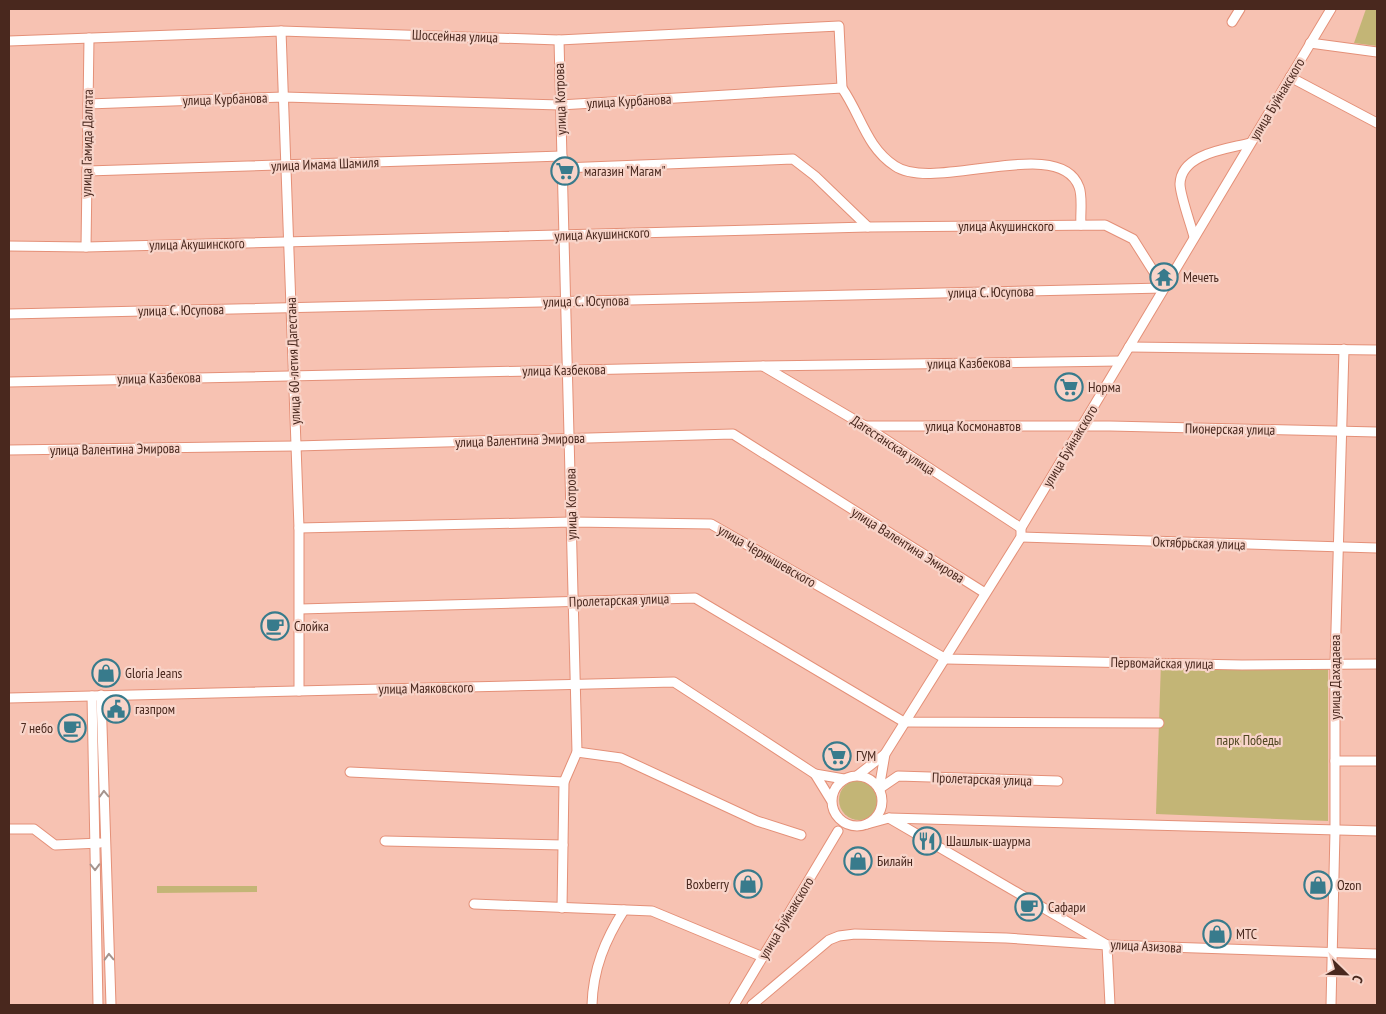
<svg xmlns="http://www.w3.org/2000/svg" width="1386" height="1014" viewBox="0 0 1386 1014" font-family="'PT Sans Narrow',sans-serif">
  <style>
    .green { fill: #c3b576 }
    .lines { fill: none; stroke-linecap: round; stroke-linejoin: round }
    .minor-casing { stroke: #e49078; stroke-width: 11 }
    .minor { stroke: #fff; stroke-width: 9 }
    .oneway { stroke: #a4948e }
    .labels { text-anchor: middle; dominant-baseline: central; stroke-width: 4.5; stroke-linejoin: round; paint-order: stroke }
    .street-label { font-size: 14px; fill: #49281e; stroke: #f8d4c9 }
    .poi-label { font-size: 14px; fill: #49281e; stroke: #f8d4c9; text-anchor: start }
    .park-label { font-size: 14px; fill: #4f4620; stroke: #f8d4c9 }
  </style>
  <rect width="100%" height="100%" fill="#f7c2b2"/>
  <g class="green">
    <polygon points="1366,9 1377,9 1377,46 1354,43"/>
    <polygon points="1161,662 1328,664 1328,821 1156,814"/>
    <circle cx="859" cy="800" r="20"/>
    <polygon points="157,886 257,886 257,892 157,893"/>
  </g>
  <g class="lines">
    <g class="minor-casing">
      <g id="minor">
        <polyline points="1232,22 1240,9"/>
        <polyline points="281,31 299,528 299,691"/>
        <polyline points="559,40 577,752 564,782 562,908"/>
        <polyline points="9,41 281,31 559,40 839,26 842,88"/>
        <polyline points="1310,43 1377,52"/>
        <polyline points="1290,77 1377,123"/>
        <path d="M 88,104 L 284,97 L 560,105 L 842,88 C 861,115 866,147 895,166 C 934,193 1060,134 1079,187 C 1083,197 1080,214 1081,225"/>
        <polyline points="562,168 793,159 815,176 868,227"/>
        <polyline points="87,171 562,156"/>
        <path d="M 1194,237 C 1191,225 1180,195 1180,184 C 1181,153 1228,149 1250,143"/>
        <polyline points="9,246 86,247 868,227 1105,225 1133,239 1164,288"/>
        <polyline points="86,247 89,38"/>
        <polyline points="9,314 1164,288"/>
        <polyline points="1129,347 1377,350"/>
        <polyline points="763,366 865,426 1021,528"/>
        <polyline points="9,382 762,366 1120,361"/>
        <polyline points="865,426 1110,426 1377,432"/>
        <polyline points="9,450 296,446 733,434 985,593"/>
        <polyline points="299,528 572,522 711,524 946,659 1242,665 1377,664"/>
        <polyline points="1021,537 1377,548"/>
        <polyline points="300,609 695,598 904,722 1159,723"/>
        <polyline points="101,695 111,1005"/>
        <polyline points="92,696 98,1005"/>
        <polyline points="9,698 674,682 815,774"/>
        <polyline points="577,752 621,758 757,821 801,835"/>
        <polyline points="1335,761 1377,761"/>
        <polyline points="350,772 564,782"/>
        <polyline points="858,775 885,754"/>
        <circle cx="857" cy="801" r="25"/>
        <polyline points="879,789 885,754 1021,537 1021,528 1331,9"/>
        <polyline points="879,789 898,776 1058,781"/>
        <polyline points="831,800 815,774 844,779"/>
        <polyline points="889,818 1107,945 1377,954"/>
        <polyline points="867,824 889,818 1377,831"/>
        <polyline points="9,829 34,829 55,845 100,843"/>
        <polyline points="385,841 563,845"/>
        <polyline points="474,904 652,911 763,957"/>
        <path d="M 592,1005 C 593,969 605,940 624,910"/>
        <polyline points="734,1005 838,831"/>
        <polyline points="752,1005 829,940 839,936 855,934 1006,938 1107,945 1110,1005"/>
        <polyline points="1331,1005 1335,831 1335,664 1344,349"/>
      </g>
    </g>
    <use href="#minor" class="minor"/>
  </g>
  <defs><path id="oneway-chevron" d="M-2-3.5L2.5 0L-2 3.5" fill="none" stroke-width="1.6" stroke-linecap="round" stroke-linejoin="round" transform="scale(1.25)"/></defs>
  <g class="oneway">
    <use href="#oneway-chevron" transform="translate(104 794) rotate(-92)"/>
    <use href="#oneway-chevron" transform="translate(95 867) rotate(89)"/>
    <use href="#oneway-chevron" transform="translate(109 957) rotate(-92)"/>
  </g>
  <defs>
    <g id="supermarket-ring" transform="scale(1.4375)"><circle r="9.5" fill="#f8d4c9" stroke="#387b8c" stroke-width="1.5"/><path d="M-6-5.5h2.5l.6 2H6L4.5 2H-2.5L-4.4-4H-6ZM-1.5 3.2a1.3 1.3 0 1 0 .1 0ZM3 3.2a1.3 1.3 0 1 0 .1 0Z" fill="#387b8c"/></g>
    <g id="temple-ring" transform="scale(1.4375)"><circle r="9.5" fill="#f8d4c9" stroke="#387b8c" stroke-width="1.5"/><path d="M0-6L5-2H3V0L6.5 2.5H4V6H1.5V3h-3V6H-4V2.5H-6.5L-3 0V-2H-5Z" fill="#387b8c"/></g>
    <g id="cafe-ring" transform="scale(1.4375)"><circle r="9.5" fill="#f8d4c9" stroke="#387b8c" stroke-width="1.5"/><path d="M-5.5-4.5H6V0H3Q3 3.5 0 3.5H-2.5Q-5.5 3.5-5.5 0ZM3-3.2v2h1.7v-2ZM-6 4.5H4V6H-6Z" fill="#387b8c"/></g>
    <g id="shop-ring" transform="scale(1.4375)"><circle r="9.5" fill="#f8d4c9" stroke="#387b8c" stroke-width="1.5"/><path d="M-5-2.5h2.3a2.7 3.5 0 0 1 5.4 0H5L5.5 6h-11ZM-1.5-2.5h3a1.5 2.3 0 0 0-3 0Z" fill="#387b8c"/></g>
    <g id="civic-ring" transform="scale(1.4375)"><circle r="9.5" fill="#f8d4c9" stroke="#387b8c" stroke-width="1.5"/><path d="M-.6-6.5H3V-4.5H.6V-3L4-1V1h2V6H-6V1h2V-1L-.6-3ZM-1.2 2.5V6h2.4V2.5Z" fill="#387b8c"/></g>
    <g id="restaurant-ring" transform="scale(1.4375)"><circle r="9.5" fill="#f8d4c9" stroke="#387b8c" stroke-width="1.5"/><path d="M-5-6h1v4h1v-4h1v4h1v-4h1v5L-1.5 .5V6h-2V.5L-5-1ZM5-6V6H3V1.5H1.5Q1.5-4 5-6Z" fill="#387b8c"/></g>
  </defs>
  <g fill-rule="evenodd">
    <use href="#supermarket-ring" x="565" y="171"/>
    <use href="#temple-ring" x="1164" y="277"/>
    <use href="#supermarket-ring" x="1069" y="387"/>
    <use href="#cafe-ring" x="275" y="626"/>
    <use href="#shop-ring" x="106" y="673"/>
    <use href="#civic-ring" x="116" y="709"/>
    <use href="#cafe-ring" x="72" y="728"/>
    <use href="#supermarket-ring" x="837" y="756"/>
    <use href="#restaurant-ring" x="927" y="841"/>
    <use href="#shop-ring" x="858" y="861"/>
    <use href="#shop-ring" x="748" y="884"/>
    <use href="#shop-ring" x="1318" y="885"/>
    <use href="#cafe-ring" x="1029" y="907"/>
    <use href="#shop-ring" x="1217" y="934"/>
  </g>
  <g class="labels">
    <g class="street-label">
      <text transform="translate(455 36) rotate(2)">Шоссейная улица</text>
      <text transform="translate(225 99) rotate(-2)">улица Курбанова</text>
      <text transform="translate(560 99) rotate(-92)">улица Котрова</text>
      <text transform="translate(1277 99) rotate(-59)">улица Буйнакского</text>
      <text transform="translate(629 101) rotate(-3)">улица Курбанова</text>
      <text transform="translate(87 143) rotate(-89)">улица Гамида Далгата</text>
      <text transform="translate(325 164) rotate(-2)">улица Имама Шамиля</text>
      <text x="1006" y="226">улица Акушинского</text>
      <text transform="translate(602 234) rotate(-2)">улица Акушинского</text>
      <text transform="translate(197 244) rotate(-1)">улица Акушинского</text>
      <text transform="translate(991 292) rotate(-1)">улица С. Юсупова</text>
      <text transform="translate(586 301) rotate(-1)">улица С. Юсупова</text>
      <text transform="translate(181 310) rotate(-1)">улица С. Юсупова</text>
      <text transform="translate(293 361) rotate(-92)">улица 60-летия Дагестана</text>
      <text transform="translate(969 363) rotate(-1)">улица Казбекова</text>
      <text transform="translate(564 370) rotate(-1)">улица Казбекова</text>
      <text transform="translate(159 378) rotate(-1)">улица Казбекова</text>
      <text x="973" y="426">улица Космонавтов</text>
      <text transform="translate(1230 429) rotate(1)">Пионерская улица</text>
      <text transform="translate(520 440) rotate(-2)">улица Валентина Эмирова</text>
      <text transform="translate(893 445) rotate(33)">Дагестанская улица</text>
      <text transform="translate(1070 446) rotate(-59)">улица Буйнакского</text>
      <text transform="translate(115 449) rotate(-1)">улица Валентина Эмирова</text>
      <text transform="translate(571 504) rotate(-91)">улица Котрова</text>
      <text transform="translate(1199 543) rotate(2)">Октябрьская улица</text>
      <text transform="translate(908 545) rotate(32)">улица Валентина Эмирова</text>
      <text transform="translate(767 556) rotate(30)">улица Чернышевского</text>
      <text transform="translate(619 600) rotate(-2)">Пролетарская улица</text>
      <text transform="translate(1162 663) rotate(1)">Первомайская улица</text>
      <text transform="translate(1335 677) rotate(-90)">улица Дахадаева</text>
      <text transform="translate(426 688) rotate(-1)">улица Маяковского</text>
      <text transform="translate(982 779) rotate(2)">Пролетарская улица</text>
      <text transform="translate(786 918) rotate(-59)">улица Буйнакского</text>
      <text transform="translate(1146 946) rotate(3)">улица Азизова</text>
    </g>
    <g class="poi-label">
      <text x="584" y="171">магазин "Магам"</text>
      <text x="1183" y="277">Мечеть</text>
      <text x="1088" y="387">Норма</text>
      <text x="294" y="626">Слойка</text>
      <text x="125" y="673">Gloria Jeans</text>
      <text x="135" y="709">газпром</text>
      <text x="53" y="728" text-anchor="end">7 небо</text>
      <text x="856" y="756">ГУМ</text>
      <text x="946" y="841">Шашлык-шаурма</text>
      <text x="877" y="861">Билайн</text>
      <text x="729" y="884" text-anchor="end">Boxberry</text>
      <text x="1337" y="885">Ozon</text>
      <text x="1048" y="907">Сафари</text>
      <text x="1236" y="934">МТС</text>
    </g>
    <g class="park-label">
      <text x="1249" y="740">парк Победы</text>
    </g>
  </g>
  <rect width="1386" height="1014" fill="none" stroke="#49281e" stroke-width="20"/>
  <g transform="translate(1346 974) rotate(113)" stroke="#f8d4c9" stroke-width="4" paint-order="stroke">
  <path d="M0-4L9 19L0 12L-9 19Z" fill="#49281e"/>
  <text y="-8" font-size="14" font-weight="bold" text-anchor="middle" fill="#49281e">С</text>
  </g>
</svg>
